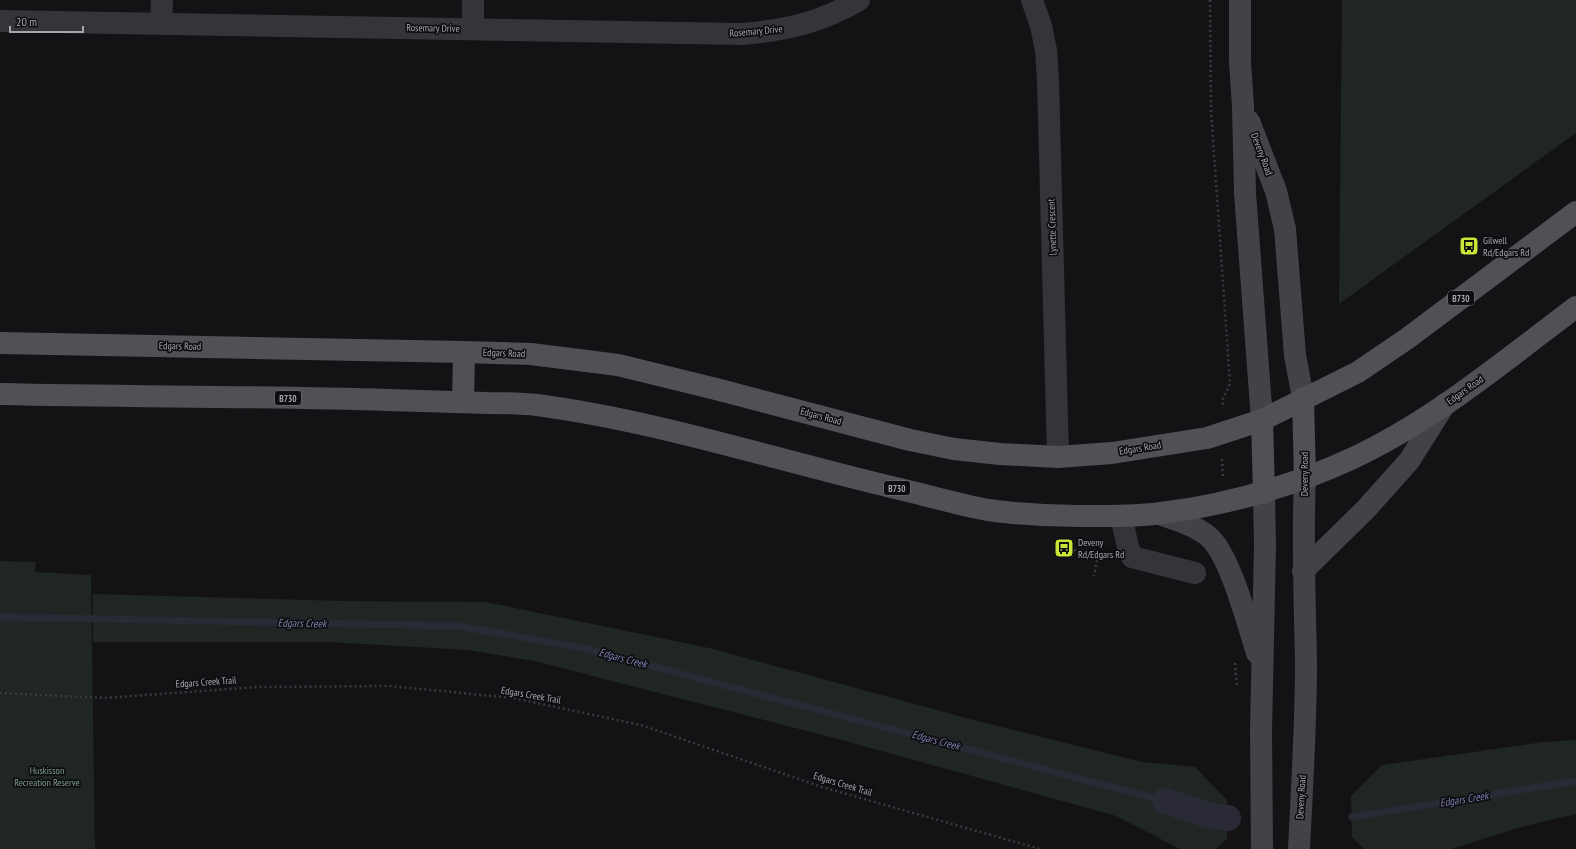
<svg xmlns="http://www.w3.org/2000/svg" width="1576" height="849" viewBox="0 0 1576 849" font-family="'PT Sans Narrow',sans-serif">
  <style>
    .green { fill: #1f2623 }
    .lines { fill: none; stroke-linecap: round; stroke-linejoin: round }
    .stream { stroke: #2a2a37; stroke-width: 7 }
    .canal { stroke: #2a2a37; stroke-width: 26 }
    .path { stroke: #3b3a3f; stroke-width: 2.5; stroke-dasharray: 2 3; stroke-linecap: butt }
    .street { stroke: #353439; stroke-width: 22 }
    .secondary { stroke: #444248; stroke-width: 22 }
    .primary { stroke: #525057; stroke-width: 22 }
    .labels { text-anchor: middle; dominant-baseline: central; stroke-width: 3.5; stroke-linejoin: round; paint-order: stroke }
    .shield { fill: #0e0d0f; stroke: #7a7782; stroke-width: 1 }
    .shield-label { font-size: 9px; font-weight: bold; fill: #a8a5b3 }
    .street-label { font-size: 10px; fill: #a8a5b3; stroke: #0e0d0f }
    .poi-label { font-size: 10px; fill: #a8a5b3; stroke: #0e0d0f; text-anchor: start }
    .park-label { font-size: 10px; fill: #7d9e90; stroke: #0e0d0f }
    .water-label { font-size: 11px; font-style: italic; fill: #7d7ead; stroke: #0e0d0f }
  </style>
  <rect width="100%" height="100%" fill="#131214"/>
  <g class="green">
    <polygon points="1342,0 1576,0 1576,133 1339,304"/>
    <polygon points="0,561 36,562 35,572 91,575 95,849 0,849"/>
    <polygon points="93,594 345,601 486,602 709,648 970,719 1143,762 1195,767 1227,800 1227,839 1216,849 1180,849 1116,816 838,739 534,661 468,650 327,642 93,642"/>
    <polygon points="1576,740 1576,814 1514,829 1452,849 1364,849 1352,837 1351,796 1382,765 1543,742"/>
  </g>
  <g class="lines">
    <g class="stream">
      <polyline points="0,617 458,626 583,648 1165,801"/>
      <polyline points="1352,817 1576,781"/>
    </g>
    <polyline class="canal" points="1165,801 1207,815 1228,818"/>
    <g class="path">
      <polyline points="1210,0 1211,111 1230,384 1223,399 1223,408"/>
      <polyline points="1222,459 1223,479"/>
      <polyline points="1064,548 1098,555 1094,576"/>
      <polyline points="1235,663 1237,686"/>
      <polyline points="0,693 105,698 257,687 389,686 513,698 641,725 822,787 1040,849"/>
    </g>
    <g class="street">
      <polyline points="1032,0 1041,26 1046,50 1048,81 1058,457"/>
      <path d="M 0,21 L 742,34 C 786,30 820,23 859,0"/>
      <polyline points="161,24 162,0"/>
      <polyline points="473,29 473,0"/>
      <polyline points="1121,516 1128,547 1132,557 1195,573"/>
    </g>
    <g class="secondary">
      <polyline points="1240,0 1240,62 1243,106 1245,193 1262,420"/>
      <polyline points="1249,121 1276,191 1285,229 1295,355 1303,398"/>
      <path d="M 1159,514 C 1176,520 1195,525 1209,537 C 1230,555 1248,625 1257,653"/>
      <polyline points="1303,571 1366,509 1409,461 1445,404"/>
      <polyline points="1262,849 1261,730 1265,545 1264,493"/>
      <path d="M 1299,849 C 1302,787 1306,725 1306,664 C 1305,602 1302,540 1305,478"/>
    </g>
    <g class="primary">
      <polyline points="0,343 464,352 531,354 618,365 716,389 910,440 954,449 1000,454 1058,457 1112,453 1207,438 1262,420 1358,372 1408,338 1576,212"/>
      <path d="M 0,394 C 129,397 259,396 388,400 C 421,401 454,402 487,403 C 504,403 521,403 537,405 C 657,421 773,459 891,487 C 923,494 955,504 988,510 C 1018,514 1048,516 1078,516 C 1106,516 1133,517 1161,513 C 1226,505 1290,487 1351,459 C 1433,421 1504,361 1576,307"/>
      <polyline points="1303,398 1305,478"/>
      <polyline points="463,402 464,352"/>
      <polyline points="1262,420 1264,493"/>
    </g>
  </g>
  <defs>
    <g id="bus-square" transform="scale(1)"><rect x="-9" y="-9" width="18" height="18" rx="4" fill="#c7e638" stroke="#0e0d0f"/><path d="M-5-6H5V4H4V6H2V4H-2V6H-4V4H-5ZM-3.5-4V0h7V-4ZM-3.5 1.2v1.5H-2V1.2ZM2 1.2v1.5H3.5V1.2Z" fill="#111"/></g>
  </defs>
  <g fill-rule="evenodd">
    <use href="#bus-square" x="1469" y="246"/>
    <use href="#bus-square" x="1064" y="548"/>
  </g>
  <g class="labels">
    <g class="shield">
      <rect x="1448" y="291" width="26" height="14" rx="3"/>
      <rect x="275" y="391" width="26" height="14" rx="3"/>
      <rect x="884" y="481" width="26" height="14" rx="3"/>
    </g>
    <g class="shield-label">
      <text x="1461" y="298">B730</text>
      <text x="288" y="398">B730</text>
      <text x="897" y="488">B730</text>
    </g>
    <g class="street-label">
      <text transform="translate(433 28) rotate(1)">Rosemary Drive</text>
      <text transform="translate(756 31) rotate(-5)">Rosemary Drive</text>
      <text transform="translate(1262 154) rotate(69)">Deveny Road</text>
      <text transform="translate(1052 227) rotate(-92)">Lynette Crescent</text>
      <text transform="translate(180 346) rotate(1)">Edgars Road</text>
      <text transform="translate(504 353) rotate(2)">Edgars Road</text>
      <text transform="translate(1465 390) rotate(-35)">Edgars Road</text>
      <text transform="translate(821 416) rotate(15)">Edgars Road</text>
      <text transform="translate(1140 448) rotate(-9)">Edgars Road</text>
      <text transform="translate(1304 474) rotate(-90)">Deveny Road</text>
      <text transform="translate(206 682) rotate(-4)">Edgars Creek Trail</text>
      <text transform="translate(531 695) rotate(10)">Edgars Creek Trail</text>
      <text transform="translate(843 784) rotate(17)">Edgars Creek Trail</text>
      <text transform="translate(1301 797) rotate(-87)">Deveny Road</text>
    </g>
    <g class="poi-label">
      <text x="1483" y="240">Gilwell<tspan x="1483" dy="12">Rd/Edgars Rd</tspan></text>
      <text x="1078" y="542">Deveny<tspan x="1078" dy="12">Rd/Edgars Rd</tspan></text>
    </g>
    <g class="park-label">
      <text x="47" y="770">Huskisson<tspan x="47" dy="12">Recreation Reserve</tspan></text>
    </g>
    <g class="water-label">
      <text transform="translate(302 623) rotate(1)">Edgars Creek</text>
      <text transform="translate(623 658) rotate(15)">Edgars Creek</text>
      <text transform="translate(936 740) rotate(15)">Edgars Creek</text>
      <text transform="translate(1464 799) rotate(-9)">Edgars Creek</text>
    </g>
  </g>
  <path d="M10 26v6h73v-6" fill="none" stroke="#a8a5b3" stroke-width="2"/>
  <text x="16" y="26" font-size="12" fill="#a8a5b3" stroke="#0e0d0f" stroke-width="3" paint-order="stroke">20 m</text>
</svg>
